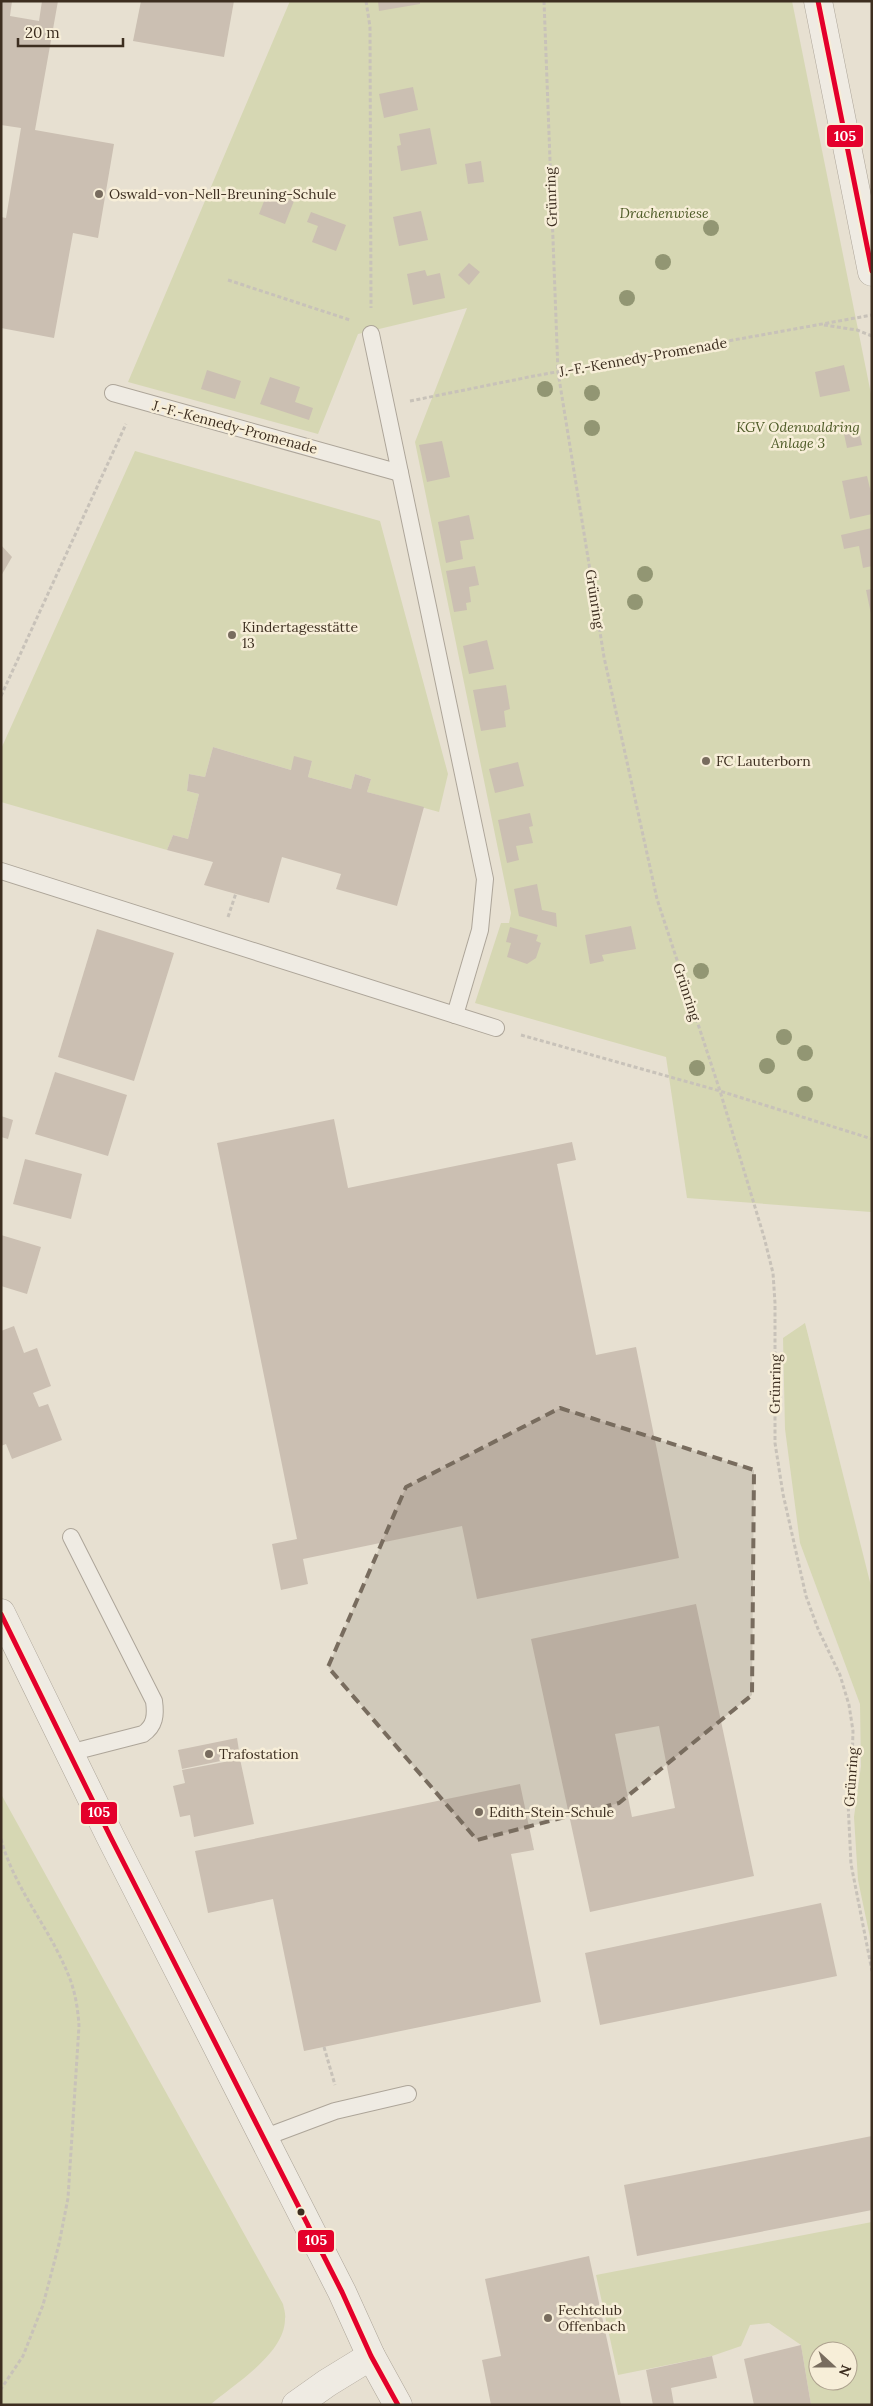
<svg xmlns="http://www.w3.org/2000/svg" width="873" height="2406" viewBox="0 0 873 2406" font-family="Lora,serif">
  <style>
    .green { fill: #d6d7b3; fill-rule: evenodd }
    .building { fill: #cbbfb2; fill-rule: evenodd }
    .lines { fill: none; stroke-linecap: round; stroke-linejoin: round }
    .lane-casing { stroke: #ada599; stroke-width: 18 }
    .street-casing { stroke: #ada599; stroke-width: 29 }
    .path { stroke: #c8c2b9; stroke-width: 3; stroke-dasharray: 4 2.5; stroke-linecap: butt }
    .lane { stroke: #efebe3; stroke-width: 16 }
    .street { stroke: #efebe3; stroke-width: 28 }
    .bus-1-casing { stroke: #f7eed8; stroke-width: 9 }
    .bus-1 { stroke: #e4002b; stroke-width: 5 }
    .tree { fill: #929673 }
    .marked { fill: #786c5e; fill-opacity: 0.2; stroke: #786c5e; stroke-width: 4; stroke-dasharray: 10 6; stroke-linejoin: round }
    .poi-dot { fill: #786c5e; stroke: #f7eed8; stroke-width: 2 }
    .bus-dot { fill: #3d2e20; stroke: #f7eed8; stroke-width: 2 }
    .labels { text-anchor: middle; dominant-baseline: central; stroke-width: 5; stroke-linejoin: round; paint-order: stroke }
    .poi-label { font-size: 14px; fill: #3d2e20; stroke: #f7eed8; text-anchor: start }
    .street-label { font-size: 14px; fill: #3d2e20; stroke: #f7eed8 }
    .park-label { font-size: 14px; font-style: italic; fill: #4d5a26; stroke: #f7eed8 }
    .line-badge { stroke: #f7eed8; stroke-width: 2 }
    .badge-label { font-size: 14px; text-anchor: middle; font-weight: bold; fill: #fff }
  </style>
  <rect width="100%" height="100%" fill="#e7e0d1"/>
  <g class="green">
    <polygon points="290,1 792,1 872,399 871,1212 687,1198 666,1057 475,1003 501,923 509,923 511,913 415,442 467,308 358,334 318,434 128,382"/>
    <polygon points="135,451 380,521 448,774 439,812 367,792 371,779 355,774 351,789 308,777 312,761 291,770 213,747 205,777 189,774 187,791 199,794 188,839 173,835 167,850 1,802 1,749"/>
    <polygon points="805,1323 872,1590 872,1947 858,1880 854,1817 861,1766 860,1704 800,1543 785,1429 783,1338"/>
    <path d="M 1,1794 L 283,2304 C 284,2309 286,2315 285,2319 C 285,2354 234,2384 210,2405 L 1,2405 Z"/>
    <path d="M 872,2222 L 872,2405 L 811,2405 L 801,2345 L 769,2323 L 750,2325 L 741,2346 L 712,2356 L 618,2375 L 596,2275 ZM 818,2351 L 848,2351 L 848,2381 L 818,2381 Z"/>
  </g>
  <g class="building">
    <polygon points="1,1 12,1 10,16 39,21 42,1 58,1 35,130 114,144 98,238 73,233 54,338 1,328 1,217 6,218 21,128 1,125"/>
    <polygon points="141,1 234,1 224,57 133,41"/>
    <polygon points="378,1 420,1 420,4 379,11"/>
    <polygon points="413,87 418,110 384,118 379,94"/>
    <polygon points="430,128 437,164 401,171 397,146 401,145 399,134"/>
    <polygon points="481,161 484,182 468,184 465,164"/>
    <polygon points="268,191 294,201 285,224 259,214"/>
    <polygon points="421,211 428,240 399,246 393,217"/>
    <polygon points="311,212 346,225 336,251 312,242 318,226 307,222"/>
    <polygon points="469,263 480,272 469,285 458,275"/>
    <polygon points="425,270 427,276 440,273 445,298 413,305 407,274"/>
    <polygon points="844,365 850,391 820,397 815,372"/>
    <polygon points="207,370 241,381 235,399 201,389"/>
    <polygon points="270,377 300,387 295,402 313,408 309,420 260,404"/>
    <polygon points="857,422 862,445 847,448 842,425"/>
    <polygon points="442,441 450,477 427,482 419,445"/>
    <polygon points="867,476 872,497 872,514 850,519 842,481"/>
    <polygon points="469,515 474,539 460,541 463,559 446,563 438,522"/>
    <polygon points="872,528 872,566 863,568 859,546 844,549 841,535"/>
    <polygon points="1,545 12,557 1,576"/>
    <polygon points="475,566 479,585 469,587 471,602 466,603 467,610 454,612 446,571"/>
    <polygon points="872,589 872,614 871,614 866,590"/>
    <polygon points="487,640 494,669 469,674 463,646"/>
    <polygon points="506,685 510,709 504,711 506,727 481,731 473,690"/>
    <polygon points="213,747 291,770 294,756 312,761 308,777 351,789 355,774 371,779 367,792 424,807 397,906 336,889 341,874 282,857 269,903 204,885 213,862 167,850 173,835 188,839 199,794 187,791 189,774 205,777"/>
    <polygon points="518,762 524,786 495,793 489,769"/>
    <polygon points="530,813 533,826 529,827 533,843 516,846 519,860 507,863 498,820"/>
    <polygon points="537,884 542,910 556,913 557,927 519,916 514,889"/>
    <polygon points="631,926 636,949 602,955 604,961 590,964 585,935"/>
    <polygon points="510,927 538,935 536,941 541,943 536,958 527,964 507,957 511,943 506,942"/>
    <polygon points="97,929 174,953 134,1081 58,1057"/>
    <polygon points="55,1072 127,1095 108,1156 35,1134"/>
    <polygon points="1,1116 13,1120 8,1139 1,1137"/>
    <polygon points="334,1119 348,1188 572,1142 576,1160 557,1164 596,1355 636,1347 679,1558 477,1599 462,1526 303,1559 308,1584 281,1590 272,1544 297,1539 217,1143"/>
    <polygon points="25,1159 82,1174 71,1219 13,1204"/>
    <polygon points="1,1235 41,1247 27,1294 1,1286"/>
    <polygon points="14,1326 24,1353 37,1348 51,1386 33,1393 39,1407 48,1404 62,1440 12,1459 6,1444 1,1446 1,1331"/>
    <path d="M 696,1604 L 754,1876 L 590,1912 L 531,1639 ZM 659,1726 L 675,1808 L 632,1817 L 615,1734 Z"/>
    <polygon points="237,1738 240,1757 182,1769 178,1750"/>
    <polygon points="240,1759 254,1824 194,1837 190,1815 180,1817 173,1786 185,1783 182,1770"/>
    <polygon points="520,1784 534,1850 511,1854 541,2002 304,2051 273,1899 208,1913 195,1851"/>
    <polygon points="821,1903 837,1976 600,2025 585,1953"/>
    <polygon points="872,2136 872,2210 637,2256 624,2185"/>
    <polygon points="589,2256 621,2405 491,2405 482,2360 501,2356 485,2279"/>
    <polygon points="801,2345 811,2405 754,2405 744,2359"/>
    <polygon points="712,2356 717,2378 671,2388 674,2405 653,2405 646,2370"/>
  </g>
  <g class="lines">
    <g class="lane-casing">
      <g id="lane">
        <polyline points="371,334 485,879 480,930 455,1015"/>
        <polyline points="113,393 400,473"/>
        <polyline points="1,871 496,1028"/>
        <path d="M 69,1753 L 143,1734 C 155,1726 156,1715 154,1701 L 71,1537"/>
        <polyline points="263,2138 335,2111 408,2094"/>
      </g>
    </g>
    <g class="street-casing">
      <g id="street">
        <polyline points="818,1 872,272"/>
        <polyline points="1,1613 110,1836 342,2292 371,2356 398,2405"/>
        <polyline points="296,2405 327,2383 371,2356"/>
      </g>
    </g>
    <g class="path">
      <polyline points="366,1 370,27 371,308"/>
      <polyline points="544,1 558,372 604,657 657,899 720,1091 764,1237 773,1273 775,1303 775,1443 783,1494 806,1596 818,1629 840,1675 849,1705 853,1731 852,1767 848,1802 851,1864 872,1971"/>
      <polyline points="228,280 350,320"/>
      <polyline points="824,325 857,330 872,336"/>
      <polyline points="410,401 534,376 872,315"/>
      <polyline points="1,696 126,424"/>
      <polyline points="228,917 236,893"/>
      <polyline points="521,1035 720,1091 872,1139"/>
      <path d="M 1,1839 C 14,1888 49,1927 68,1974 C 75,1990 78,2009 79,2026 L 68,2198 L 59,2244 L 43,2305 L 23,2356 L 1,2389"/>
      <polyline points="324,2047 335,2085"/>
    </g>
    <use href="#lane" class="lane"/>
    <use href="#street" class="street"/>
    <g class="bus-1-casing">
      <g id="bus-1">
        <polyline points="818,1 872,271"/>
        <polyline points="1,1614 110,1836 342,2292 371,2356 398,2405"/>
      </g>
    </g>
    <use href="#bus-1" class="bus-1"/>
  </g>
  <g class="tree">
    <circle cx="711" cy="228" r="8"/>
    <circle cx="663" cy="262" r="8"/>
    <circle cx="627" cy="298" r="8"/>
    <circle cx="545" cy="389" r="8"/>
    <circle cx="592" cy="393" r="8"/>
    <circle cx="592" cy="428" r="8"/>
    <circle cx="645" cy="574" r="8"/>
    <circle cx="635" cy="602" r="8"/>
    <circle cx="701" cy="971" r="8"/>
    <circle cx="784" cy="1037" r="8"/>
    <circle cx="805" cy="1053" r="8"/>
    <circle cx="767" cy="1066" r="8"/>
    <circle cx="697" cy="1068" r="8"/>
    <circle cx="805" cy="1094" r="8"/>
  </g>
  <path class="marked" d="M 560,1408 L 754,1470 L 752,1695 L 619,1803 L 477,1840 L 328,1667 L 406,1487 Z"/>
  <g class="poi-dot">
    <circle cx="99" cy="194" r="5"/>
    <circle cx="232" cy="635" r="5"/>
    <circle cx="706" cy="761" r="5"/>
    <circle cx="209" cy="1754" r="5"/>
    <circle cx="479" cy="1812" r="5"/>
    <circle cx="548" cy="2318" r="5"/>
  </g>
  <circle class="bus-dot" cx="301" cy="2212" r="4.5"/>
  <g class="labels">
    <g class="poi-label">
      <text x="109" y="194">Oswald-von-Nell-Breuning-Schule</text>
      <text x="242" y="627">Kindertagesstätte<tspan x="242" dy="16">13</tspan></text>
      <text x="716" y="761">FC Lauterborn</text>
      <text x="219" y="1754">Trafostation</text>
      <text x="489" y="1812">Edith-Stein-Schule</text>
      <text x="558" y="2310">Fechtclub<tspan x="558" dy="16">Offenbach</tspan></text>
    </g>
    <g class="street-label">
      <text transform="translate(551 197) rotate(-92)">Grünring</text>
      <text transform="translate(643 357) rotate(-10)">J.-F.-Kennedy-Promenade</text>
      <text transform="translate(235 427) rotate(15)">J.-F.-Kennedy-Promenade</text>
      <text transform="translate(595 599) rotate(81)">Grünring</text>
      <text transform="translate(687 992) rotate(72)">Grünring</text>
      <text transform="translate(775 1384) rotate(-89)">Grünring</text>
      <text transform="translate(851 1777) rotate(-86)">Grünring</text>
    </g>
    <g class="park-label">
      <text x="664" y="213">Drachenwiese</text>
      <text x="798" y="427">KGV Odenwaldring<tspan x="798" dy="16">Anlage 3</tspan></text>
    </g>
  </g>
  <g class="line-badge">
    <rect x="826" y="124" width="38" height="24" rx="5" fill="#e4002b"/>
    <rect x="80" y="1801" width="38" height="24" rx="5" fill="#e4002b"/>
    <rect x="297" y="2229" width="38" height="24" rx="5" fill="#e4002b"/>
  </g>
  <g class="badge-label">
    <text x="845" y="141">105</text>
    <text x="99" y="1817">105</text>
    <text x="316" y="2245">105</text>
  </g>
  <rect width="873" height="2406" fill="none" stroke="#3d2e20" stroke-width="5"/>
  <g transform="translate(833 2366) rotate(111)"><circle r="24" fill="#f7eed8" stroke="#ada18e"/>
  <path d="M0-4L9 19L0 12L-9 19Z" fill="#786c5e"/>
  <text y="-8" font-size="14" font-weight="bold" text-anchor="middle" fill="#3d2e20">N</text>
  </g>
  <path d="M18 38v8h105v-8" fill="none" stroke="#3d2e20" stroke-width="2.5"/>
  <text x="25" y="38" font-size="15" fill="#3d2e20" stroke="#f7eed8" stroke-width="4" paint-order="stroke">20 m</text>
</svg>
